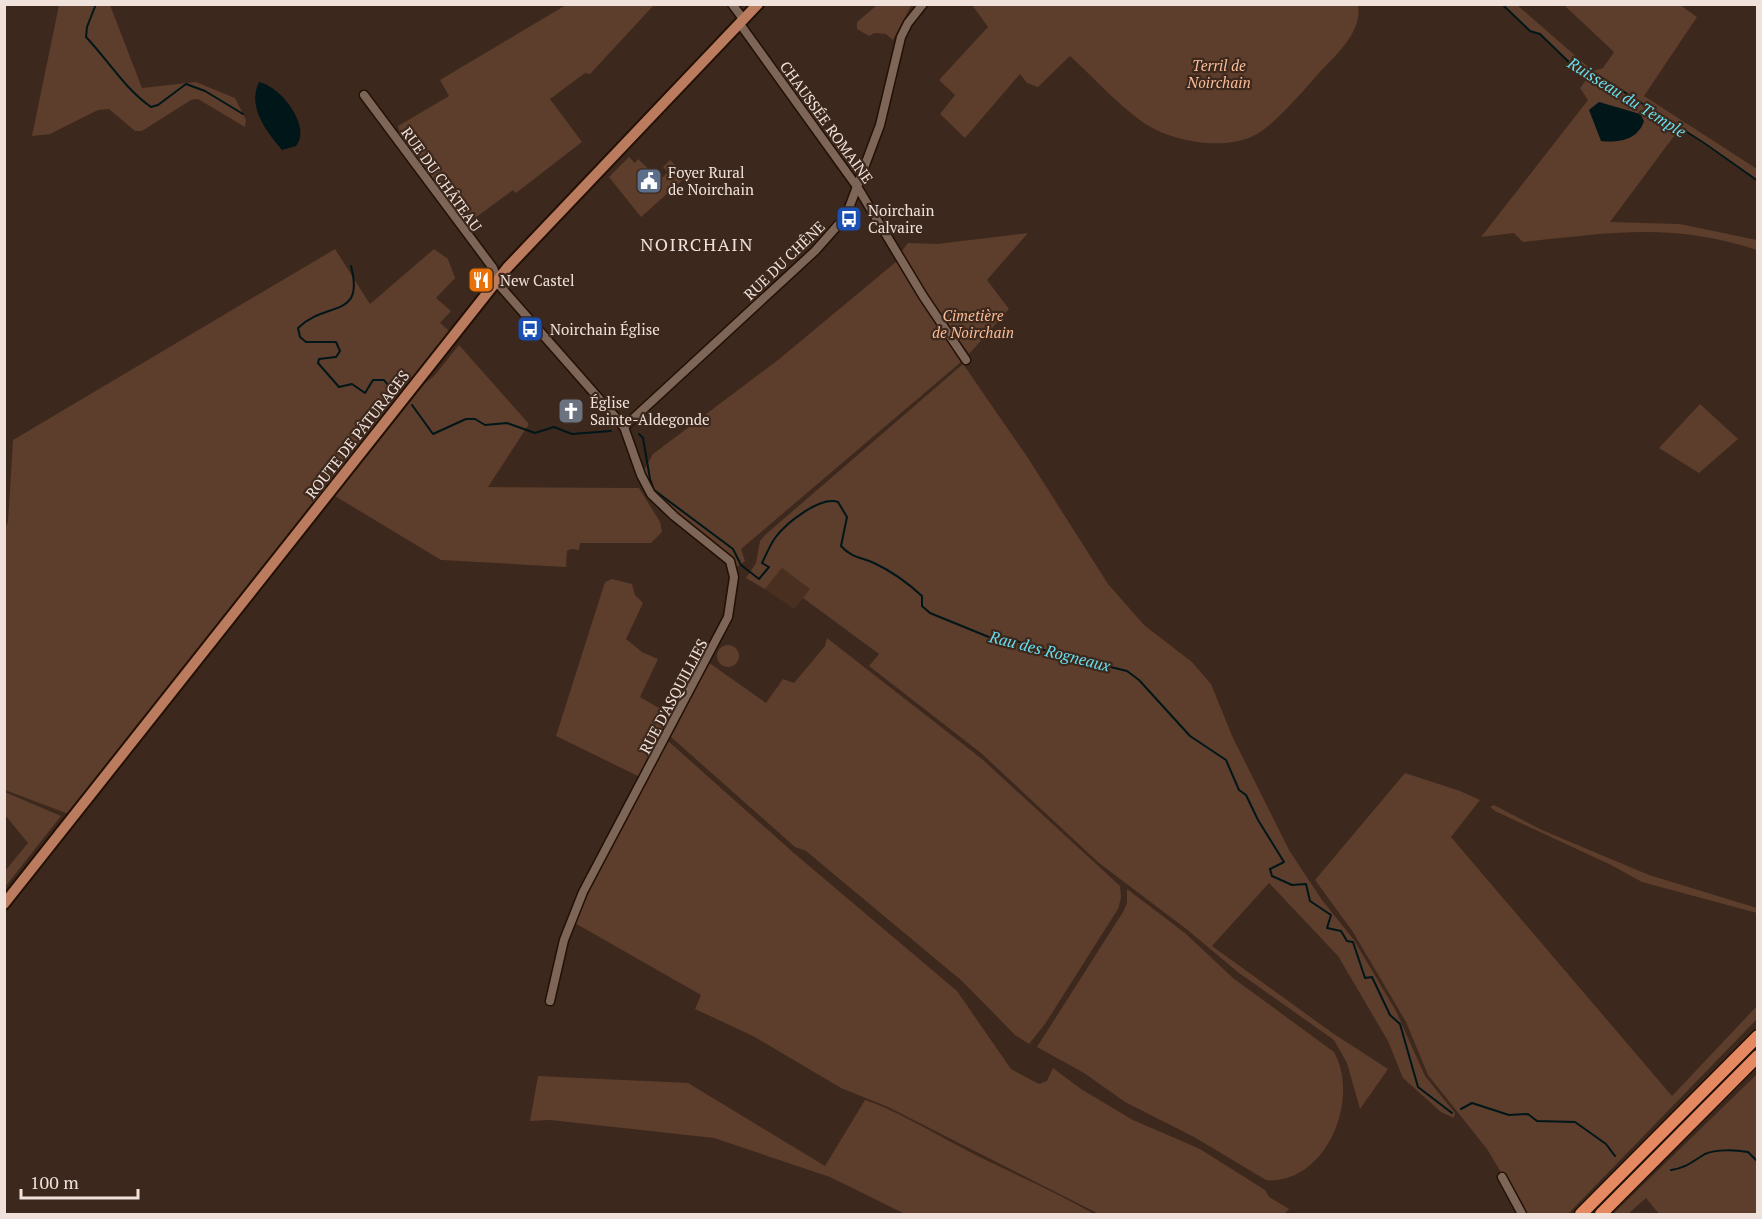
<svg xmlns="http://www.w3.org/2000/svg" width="1762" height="1219" viewBox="0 0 1762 1219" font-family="'PT Serif',serif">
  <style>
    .built { fill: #492f1f }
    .green { fill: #5d3d2b }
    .water { fill: #001619 }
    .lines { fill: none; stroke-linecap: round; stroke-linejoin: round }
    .stream { stroke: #001619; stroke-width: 2 }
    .minor-casing { stroke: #221005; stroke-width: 11 }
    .major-casing { stroke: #221005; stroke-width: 14 }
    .highway-casing { stroke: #221005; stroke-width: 15 }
    .minor { stroke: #7d6557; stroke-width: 8 }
    .major { stroke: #bb7b5e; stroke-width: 10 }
    .highway { stroke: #e58963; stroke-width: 12 }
    .labels { text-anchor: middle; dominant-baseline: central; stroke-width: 4.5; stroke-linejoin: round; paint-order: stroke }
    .park-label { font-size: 15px; font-style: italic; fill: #fabc98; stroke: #3c281c }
    .street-label { font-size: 15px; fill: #f0e2db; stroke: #3c281c }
    .poi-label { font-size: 15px; fill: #f0e2db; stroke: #3c281c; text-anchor: start }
    .water-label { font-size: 16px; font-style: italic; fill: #67deed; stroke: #3c281c }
    .quarter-label { font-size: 18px; letter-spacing: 1.5px; fill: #f0e2db; stroke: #3c281c }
  </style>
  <rect width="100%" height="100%" fill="#3c281c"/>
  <polygon class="built" points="782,568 811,589 794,609 765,589"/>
  <g class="green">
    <polygon points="912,4 893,40 886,34 875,33 869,36 857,29 857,22 877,5"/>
    <path d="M 1358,4 C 1363,32 1336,55 1319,73 C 1305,89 1275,124 1257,134 C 1226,152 1170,142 1141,121 C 1115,102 1093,77 1070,56 L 1038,87 L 1027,83 L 1020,74 L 965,138 L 940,114 L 955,95 L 939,80 L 988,27 L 972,5 Z"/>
    <polygon points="59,5 110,5 142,88 196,82 235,98 246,120 245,127 198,99 191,100 142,131 135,131 109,109 98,110 50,134 32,136"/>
    <polygon points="566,5 654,5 590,74 585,73 550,99 582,142 516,193 513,190 467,224 401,138 398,126 449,96 440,80"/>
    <path d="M 1502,5 L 1517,5 L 1593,71 L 1603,68 L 1614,52 L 1564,5 L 1680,5 L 1697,17 L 1644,96 L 1757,169 L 1757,181 L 1680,128 L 1610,222 L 1680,224 L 1757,240 L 1757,250 C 1670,222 1611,233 1523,242 L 1514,233 L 1481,237 L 1588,100 L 1580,88 L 1592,72 L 1575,68 L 1540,34 L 1530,31 Z"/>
    <polygon points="629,157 635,163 638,159 660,180 668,172 663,167 670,160 687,176 641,217 609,177"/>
    <polygon points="1028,233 987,280 1009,309 969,354 949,326 946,330 898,256 908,243 937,244"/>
    <polygon points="335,249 370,304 434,249 448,259 455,278 436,298 451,311 440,323 454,335 74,816 5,790 4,530 8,522 13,440"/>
    <polygon points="897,261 961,362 741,549 745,561 737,567 728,554 662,502 642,474 653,454 778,360"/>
    <polygon points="459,345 529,424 488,487 639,488 660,522 662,532 651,543 580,543 579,550 571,549 567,551 566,567 441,560 335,496 425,383 434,376"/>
    <polygon points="963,364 1028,458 1108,584 1144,625 1192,662 1211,684 1233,738 1289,850 1322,900 1354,940 1396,1011 1425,1076 1455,1113 1454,1118 1441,1112 1403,1078 1388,1041 1338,956 1269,883 1212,946 1334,1034 1388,1069 1360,1109 1347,1063 1334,1040 1239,973 1185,928 1099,863 981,753 869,666 879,654 803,598 810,589 782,568 765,589 746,578 756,563 760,541 765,535"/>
    <polygon points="1700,404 1738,439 1699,473 1659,448"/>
    <polygon points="612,579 632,584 635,595 643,603 626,639 642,652 658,659 640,697 676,718 644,779 556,736 605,582"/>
    <polygon points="827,638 982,759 1120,886 1121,898 1118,909 1045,1024 1029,1044 1015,1035 962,981 806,851 795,847 671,737 708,662 766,703 783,679 794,683 825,646"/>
    <circle cx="728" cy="656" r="11"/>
    <polygon points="667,740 795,854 957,991 1011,1069 1039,1084 1047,1081 1053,1068 1081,1089 1133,1120 1200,1149 1265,1190 1269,1197 1289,1209 1284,1214 1099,1214 888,1107 841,1088 753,1036 695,1009 701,995 573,922"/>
    <polygon points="1405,773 1460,791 1480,800 1451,837 1672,1096 1757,1006 1757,1019 1568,1214 1526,1214 1487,1149 1428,1075 1406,1022 1353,932 1315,880"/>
    <polygon points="5,792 61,816 5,887 5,871 28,843 5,815"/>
    <polygon points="1494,805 1542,830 1649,875 1757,908 1757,913 1642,882 1611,865 1495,811 1490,807"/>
    <path d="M 1127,889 L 1185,933 L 1233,978 L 1334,1052 C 1361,1100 1325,1185 1266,1180 L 1194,1137 L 1125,1102 L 1084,1073 L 1037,1047 L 1123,912 L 1127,903 Z"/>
    <polygon points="1757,1074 1757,1214 1659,1214 1646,1198 1628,1214 1613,1214"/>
    <path d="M 538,1076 L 688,1083 L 825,1166 L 865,1100 C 895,1110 923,1127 951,1142 C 998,1168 1048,1187 1094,1214 L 905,1214 L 830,1177 L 714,1138 L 550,1120 L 530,1121 Z"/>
  </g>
  <g class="water">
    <path d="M 259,82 C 280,86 312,126 296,146 L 282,150 C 266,131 247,107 259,82 Z"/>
    <path d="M 1599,102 L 1640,114 L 1644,121 C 1638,140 1618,143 1601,141 L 1589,110 Z"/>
  </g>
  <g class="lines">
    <g class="stream">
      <path d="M 96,4 L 87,27 L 86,37 C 108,60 124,88 151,107 L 158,105 L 186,84 L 205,91 L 243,114"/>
      <polyline points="1502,4 1530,31 1540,34 1575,68 1596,74 1704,143 1758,181"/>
      <path d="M 351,266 C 365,320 326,300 298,328 L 300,337 L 306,342 L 336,342 L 340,351 L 336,357 L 319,359 L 318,363 L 339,387 L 352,384 L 365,393 L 373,380 L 384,380 L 388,385"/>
      <polyline points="412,405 433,434 466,419 475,419 485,425 507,423 535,433 554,427 572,434 611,431"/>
      <path d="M 639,434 L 643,438 L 650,479 L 654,490 L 733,549 L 741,565 L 759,579 L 769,567 L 762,563 C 766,555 770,545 775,538 C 786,523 820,496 838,502 L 847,517 L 841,546 C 852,558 861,557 874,563 C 891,571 908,583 922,596 L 922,606 L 930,613 L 1001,642 L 1016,641 L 1053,653 L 1127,671 L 1139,680 L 1190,736 L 1226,760 L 1239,790 L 1246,795 L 1258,820 L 1284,862 L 1270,869 L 1272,876 L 1292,885 L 1306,884 L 1310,901 L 1331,915 L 1327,928 L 1341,931 L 1347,941 L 1353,942 L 1365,978 L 1372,977 L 1390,1015 L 1400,1024 L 1418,1087 L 1452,1113"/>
      <polyline points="1461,1109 1472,1103 1509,1115 1528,1114 1537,1121 1575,1122 1606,1144 1615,1156"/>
      <path d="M 1671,1170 C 1686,1168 1693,1161 1705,1154 C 1716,1149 1736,1150 1748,1152 L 1758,1162"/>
    </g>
    <g class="minor-casing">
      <g id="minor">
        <polyline points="732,4 744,20"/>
        <polyline points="740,24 858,188 923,296 966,360"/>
        <polyline points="364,95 493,268 500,286 624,427 641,475 651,494 674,516 730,561 734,577 728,617 583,892 564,940 550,1001"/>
        <polyline points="624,427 815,251 846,216 880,125 901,37 908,23 923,4"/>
        <polyline points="1502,1177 1522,1214"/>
      </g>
    </g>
    <g class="major-casing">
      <polyline id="major" points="4,904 507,268 758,4"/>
    </g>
    <g class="highway-casing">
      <g id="highway">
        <polyline points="1581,1214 1758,1036"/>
        <polyline points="1601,1214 1758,1056"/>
      </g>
    </g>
    <use href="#minor" class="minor"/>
    <use href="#major" class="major"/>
    <use href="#highway" class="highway"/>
  </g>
  <defs>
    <g id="civic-square" transform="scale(1.35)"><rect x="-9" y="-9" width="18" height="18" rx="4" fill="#5c6f8a" stroke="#3c281c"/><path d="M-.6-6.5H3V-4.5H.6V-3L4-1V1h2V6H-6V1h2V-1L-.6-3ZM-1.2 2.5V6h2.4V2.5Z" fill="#fff"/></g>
    <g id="bus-square" transform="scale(1.35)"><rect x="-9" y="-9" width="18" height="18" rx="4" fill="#1a4fb4" stroke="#3c281c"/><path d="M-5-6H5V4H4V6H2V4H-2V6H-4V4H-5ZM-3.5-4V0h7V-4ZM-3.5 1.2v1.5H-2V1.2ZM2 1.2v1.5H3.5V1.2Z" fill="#fff"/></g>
    <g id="restaurant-square" transform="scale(1.35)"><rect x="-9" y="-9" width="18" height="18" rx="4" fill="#e8710a" stroke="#3c281c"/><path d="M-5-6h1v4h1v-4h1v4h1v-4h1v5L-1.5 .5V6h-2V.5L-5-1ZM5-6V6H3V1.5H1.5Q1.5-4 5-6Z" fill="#fff"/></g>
    <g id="church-square" transform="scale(1.35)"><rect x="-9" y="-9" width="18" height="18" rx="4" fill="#6b7280" stroke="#3c281c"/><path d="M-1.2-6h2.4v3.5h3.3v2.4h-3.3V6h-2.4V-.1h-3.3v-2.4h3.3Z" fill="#fff"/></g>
  </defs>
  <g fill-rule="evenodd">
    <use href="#civic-square" x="649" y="181"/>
    <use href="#bus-square" x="849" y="219"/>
    <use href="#restaurant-square" x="481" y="280"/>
    <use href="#bus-square" x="530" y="329"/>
    <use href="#church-square" x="571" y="411"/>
  </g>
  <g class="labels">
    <g class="park-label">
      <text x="1219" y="65">Terril de<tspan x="1219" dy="17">Noirchain</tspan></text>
      <text x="973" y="315">Cimetière<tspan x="973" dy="17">de Noirchain</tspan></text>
    </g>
    <g class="street-label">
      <text transform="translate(827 122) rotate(54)">CHAUSSÉE ROMAINE</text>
      <text transform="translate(442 179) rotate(54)">RUE DU CHÂTEAU</text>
      <text transform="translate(784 260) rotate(-44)">RUE DU CHÊNE</text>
      <text transform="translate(357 434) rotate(-52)">ROUTE DE PÂTURAGES</text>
      <text transform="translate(673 696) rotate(-62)">RUE D'ASQUILLIES</text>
    </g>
    <g class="poi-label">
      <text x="668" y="172">Foyer Rural<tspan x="668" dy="17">de Noirchain</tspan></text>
      <text x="868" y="210">Noirchain<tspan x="868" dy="17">Calvaire</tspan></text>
      <text x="500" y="280">New Castel</text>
      <text x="550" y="329">Noirchain Église</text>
      <text x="590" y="402">Église<tspan x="590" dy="17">Sainte-Aldegonde</tspan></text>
    </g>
    <g class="water-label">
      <text transform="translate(1627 97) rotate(32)">Ruisseau du Temple</text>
      <text transform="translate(1050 651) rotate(14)">Rau des Rogneaux</text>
    </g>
    <g class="quarter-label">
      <text x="697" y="244">NOIRCHAIN</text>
    </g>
  </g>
  <rect width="1762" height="1219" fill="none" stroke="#f0e2db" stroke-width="12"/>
  <path d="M21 1189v9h117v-9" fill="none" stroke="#f0e2db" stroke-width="3"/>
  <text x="30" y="1189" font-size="18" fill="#f0e2db" stroke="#3c281c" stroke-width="4.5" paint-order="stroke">100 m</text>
</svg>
